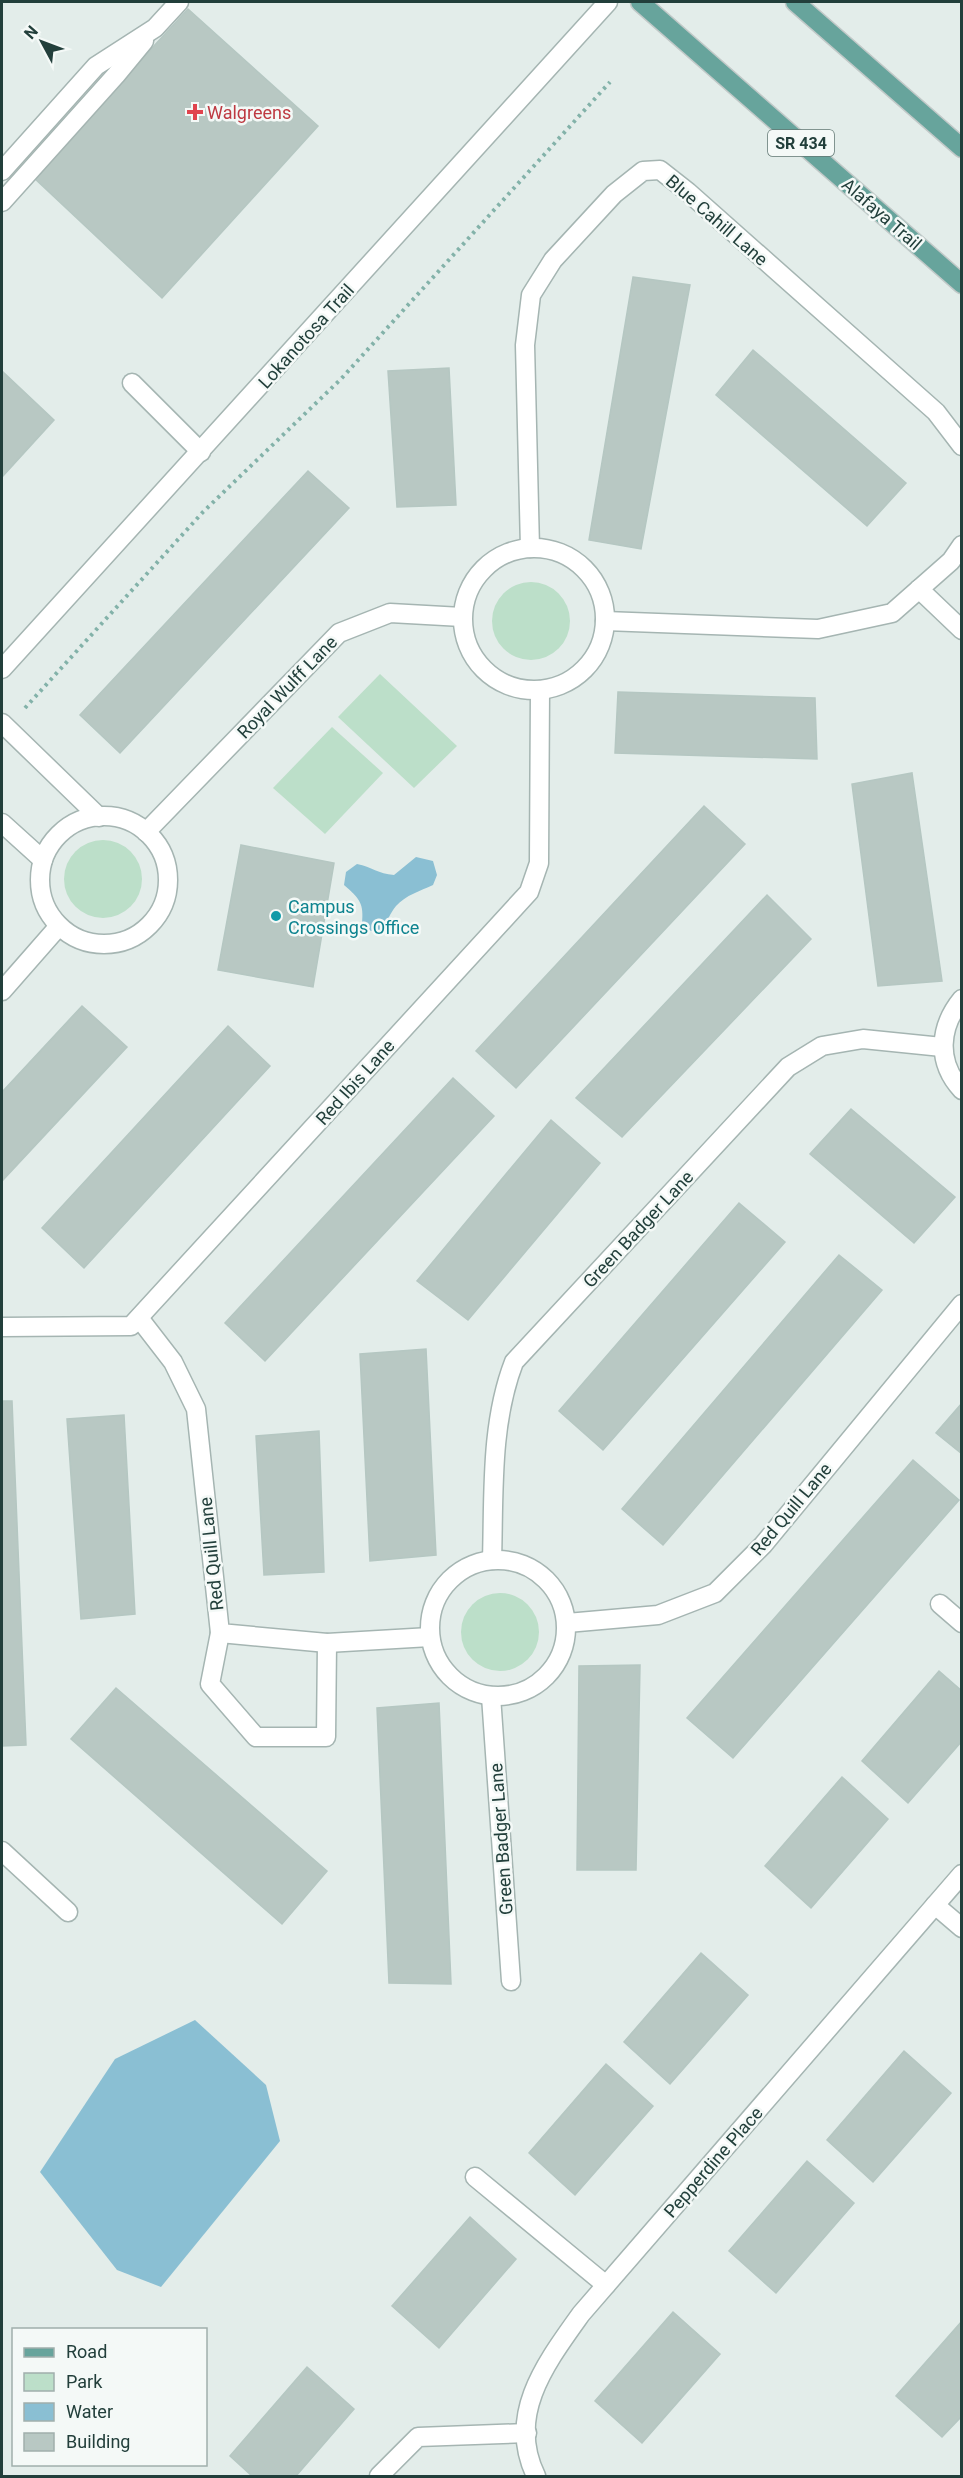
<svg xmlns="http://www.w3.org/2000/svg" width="963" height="2478" viewBox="0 0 963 2478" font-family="Roboto,sans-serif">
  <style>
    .green { fill: #bcdfc9 }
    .water { fill: #8abfd3 }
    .building { fill: #b8c8c3; stroke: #b5c7c2; stroke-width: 1.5 }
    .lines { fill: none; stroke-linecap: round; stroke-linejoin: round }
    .minor-casing { stroke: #a5b5b2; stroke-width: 21 }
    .major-casing { stroke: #c1c9c8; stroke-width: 21 }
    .path { stroke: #83b2a9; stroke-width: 4; stroke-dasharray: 3 4.5; stroke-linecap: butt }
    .minor { stroke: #fff; stroke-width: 18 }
    .major { stroke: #67a49c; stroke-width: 18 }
    .health-dot { fill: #e0444e; stroke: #f4f9f7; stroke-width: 2 }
    .culture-dot { fill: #0f9aa8; stroke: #f4f9f7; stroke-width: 2 }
    .labels { text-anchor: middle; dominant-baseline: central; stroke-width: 5; stroke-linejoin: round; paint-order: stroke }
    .shield { fill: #f4f9f7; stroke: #617773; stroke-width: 1.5 }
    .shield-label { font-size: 16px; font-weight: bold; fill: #223f3b }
    .health-label { font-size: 18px; fill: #be3a42; stroke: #f4f9f7; text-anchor: start }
    .street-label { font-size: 18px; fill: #223f3b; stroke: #f4f9f7 }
    .culture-label { font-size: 18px; fill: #0d838f; stroke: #f4f9f7; text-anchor: start }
  </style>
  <rect width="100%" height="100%" fill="#e3edea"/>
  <g class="green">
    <circle cx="531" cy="621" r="39"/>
    <polygon points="380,674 457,746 414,788 338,717"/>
    <polygon points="332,727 383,773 325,834 273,788"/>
    <circle cx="103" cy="879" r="39"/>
    <circle cx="500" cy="1632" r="39"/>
  </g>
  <g class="water">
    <path d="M 416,857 L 433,861 L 437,875 L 433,885 C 420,891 406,895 396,906 C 390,913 387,923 381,930 L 371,931 L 362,924 C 364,903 360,899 344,885 L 346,872 L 357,864 C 372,867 378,874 394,875 Z"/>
    <polygon points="195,2020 266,2085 280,2141 161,2287 117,2270 40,2172 115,2059"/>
  </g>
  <g class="building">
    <polygon points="188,9 318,126 162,298 33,177"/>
    <polygon points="633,277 690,285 641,549 589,540"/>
    <polygon points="753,350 906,483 867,526 716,395"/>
    <polygon points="449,368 456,505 397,507 388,371"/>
    <polygon points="2,371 54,420 2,477"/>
    <polygon points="308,471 349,508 120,753 80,715"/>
    <polygon points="618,692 815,698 817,759 615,753"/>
    <polygon points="912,773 942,981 878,986 852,784"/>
    <polygon points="704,806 745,844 516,1088 476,1051"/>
    <polygon points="241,845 334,863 313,987 218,970"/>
    <polygon points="767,895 811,939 622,1137 576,1098"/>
    <polygon points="82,1006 127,1047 2,1181 2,1092"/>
    <polygon points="228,1026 270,1066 84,1268 42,1228"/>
    <polygon points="453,1078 494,1116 265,1361 225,1323"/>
    <polygon points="851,1109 955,1197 914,1243 810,1154"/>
    <polygon points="551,1120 600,1163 468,1320 417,1281"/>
    <polygon points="739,1203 785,1242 603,1450 559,1411"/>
    <polygon points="839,1255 882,1290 663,1545 622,1509"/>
    <polygon points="426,1349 436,1555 370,1561 360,1354"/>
    <polygon points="2,1401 12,1401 26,1745 2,1746"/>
    <polygon points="962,1403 962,1454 936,1433"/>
    <polygon points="124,1415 135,1614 81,1619 67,1419"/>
    <polygon points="319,1431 324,1572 264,1575 256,1436"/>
    <polygon points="913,1460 959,1500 733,1758 687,1718"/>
    <polygon points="640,1665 636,1870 577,1870 579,1666"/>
    <polygon points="939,1671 962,1691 962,1741 908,1803 862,1761"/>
    <polygon points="116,1688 327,1871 282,1924 71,1739"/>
    <polygon points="439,1703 451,1984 389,1983 377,1708"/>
    <polygon points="842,1777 888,1819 811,1908 765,1866"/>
    <polygon points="701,1953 748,1995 670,2084 624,2042"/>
    <polygon points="904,2051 951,2093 873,2182 827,2140"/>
    <polygon points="606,2064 653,2106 575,2195 529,2153"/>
    <polygon points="807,2161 854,2203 776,2293 729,2251"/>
    <polygon points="470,2217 516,2259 439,2348 392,2306"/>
    <polygon points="673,2312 720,2354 642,2443 595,2401"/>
    <polygon points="962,2321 962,2416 942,2437 896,2396"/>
    <polygon points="307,2367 354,2409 296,2476 252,2476 230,2456"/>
  </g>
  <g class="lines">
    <g class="minor-casing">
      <g id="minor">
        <polyline points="2,171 96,66 155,28 179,2"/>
        <polyline points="2,202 116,75 144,41"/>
        <polyline points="132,383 201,452"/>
        <circle cx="534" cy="619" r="71"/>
        <polyline points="530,548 525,345 531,295 553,260 614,194 643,171 660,170 688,192 936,412 962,446"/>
        <polyline points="919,589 962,630"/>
        <polyline points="605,621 818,629 892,613 951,561 962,545"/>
        <polyline points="2,669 608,2"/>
        <polyline points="2,723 99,817"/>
        <circle cx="104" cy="880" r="64"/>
        <polyline points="2,823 43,860"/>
        <polyline points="146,832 339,633 390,613 462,617"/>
        <polyline points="2,991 59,926"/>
        <path d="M 962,999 C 939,1027 936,1062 962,1090"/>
        <polyline points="139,1318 173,1362 196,1409 220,1633 327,1643 430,1637"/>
        <polyline points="2,1327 131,1326 529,892 539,863 540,690"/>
        <path d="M 492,1560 C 494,1495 490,1424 514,1362 L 788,1067 L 822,1046 L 863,1039 L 942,1047"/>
        <circle cx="498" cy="1628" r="68"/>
        <polyline points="940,1604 962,1623"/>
        <polyline points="567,1623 658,1615 715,1593 763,1545 962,1304"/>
        <polyline points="220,1633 210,1684 256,1737 326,1737 327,1643"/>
        <polyline points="491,1696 511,1981"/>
        <polyline points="2,1851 68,1912"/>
        <polyline points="935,1905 962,1928"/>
        <polyline points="475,2177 606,2285"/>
        <polyline points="379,2476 418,2437 527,2433"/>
        <path d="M 536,2476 C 506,2415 546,2363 581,2314 L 962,1874"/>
      </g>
    </g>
    <g class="major-casing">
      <g id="major">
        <polyline points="640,2 962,284"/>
        <polyline points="795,2 962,148"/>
      </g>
    </g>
    <polyline class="path" points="25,708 203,512 341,379 610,82"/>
    <use href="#minor" class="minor"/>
    <use href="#major" class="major"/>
  </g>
  <path class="health-dot" d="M192 103h6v6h6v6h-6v6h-6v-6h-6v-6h6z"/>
  <circle class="culture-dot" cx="276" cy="916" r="6"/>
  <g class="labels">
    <rect class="shield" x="768" y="130" width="66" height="26" rx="4.5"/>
    <g class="shield-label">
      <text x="801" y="143">SR 434</text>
    </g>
    <g class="health-label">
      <text x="207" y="112">Walgreens</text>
    </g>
    <g class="street-label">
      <text transform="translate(882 214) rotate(41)">Alafaya Trail</text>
      <text transform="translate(717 220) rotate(41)">Blue Cahill Lane</text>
      <text transform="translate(306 336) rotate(-48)">Lokanotosa Trail</text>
      <text transform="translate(287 687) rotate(-46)">Royal Wulff Lane</text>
      <text transform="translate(355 1082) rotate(-48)">Red Ibis Lane</text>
      <text transform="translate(638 1229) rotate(-47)">Green Badger Lane</text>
      <text transform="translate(791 1509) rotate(-50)">Red Quill Lane</text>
      <text transform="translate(211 1554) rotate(-96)">Red Quill Lane</text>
      <text transform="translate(501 1839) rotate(-94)">Green Badger Lane</text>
      <text transform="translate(713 2162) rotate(-49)">Pepperdine Place</text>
    </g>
    <g class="culture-label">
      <text x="288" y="906">Campus<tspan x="288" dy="21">Crossings Office</tspan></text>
    </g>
  </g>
  <rect width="963" height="2478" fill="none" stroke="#223f3b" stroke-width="6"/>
  <rect x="12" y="2328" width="195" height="138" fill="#f4f9f7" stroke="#a0afac" stroke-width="1.5"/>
  <rect x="24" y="2348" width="30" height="9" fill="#67a49c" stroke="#a0afac" stroke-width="1.5"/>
  <text x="66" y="2358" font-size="18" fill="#223f3b">Road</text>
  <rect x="24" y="2373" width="30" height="18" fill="#bcdfc9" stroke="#a0afac" stroke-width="1.5"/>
  <text x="66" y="2388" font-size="18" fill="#223f3b">Park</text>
  <rect x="24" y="2403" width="30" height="18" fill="#8abfd3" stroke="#a0afac" stroke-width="1.5"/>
  <text x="66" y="2418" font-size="18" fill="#223f3b">Water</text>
  <rect x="24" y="2433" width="30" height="18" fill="#b8c8c3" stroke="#a0afac" stroke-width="1.5"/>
  <text x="66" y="2448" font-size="18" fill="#223f3b">Building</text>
  <g transform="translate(42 42) rotate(311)" stroke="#f4f9f7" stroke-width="4.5" paint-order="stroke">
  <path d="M0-4.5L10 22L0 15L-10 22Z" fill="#223f3b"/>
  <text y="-9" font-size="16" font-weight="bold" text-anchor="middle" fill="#223f3b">N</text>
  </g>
</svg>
